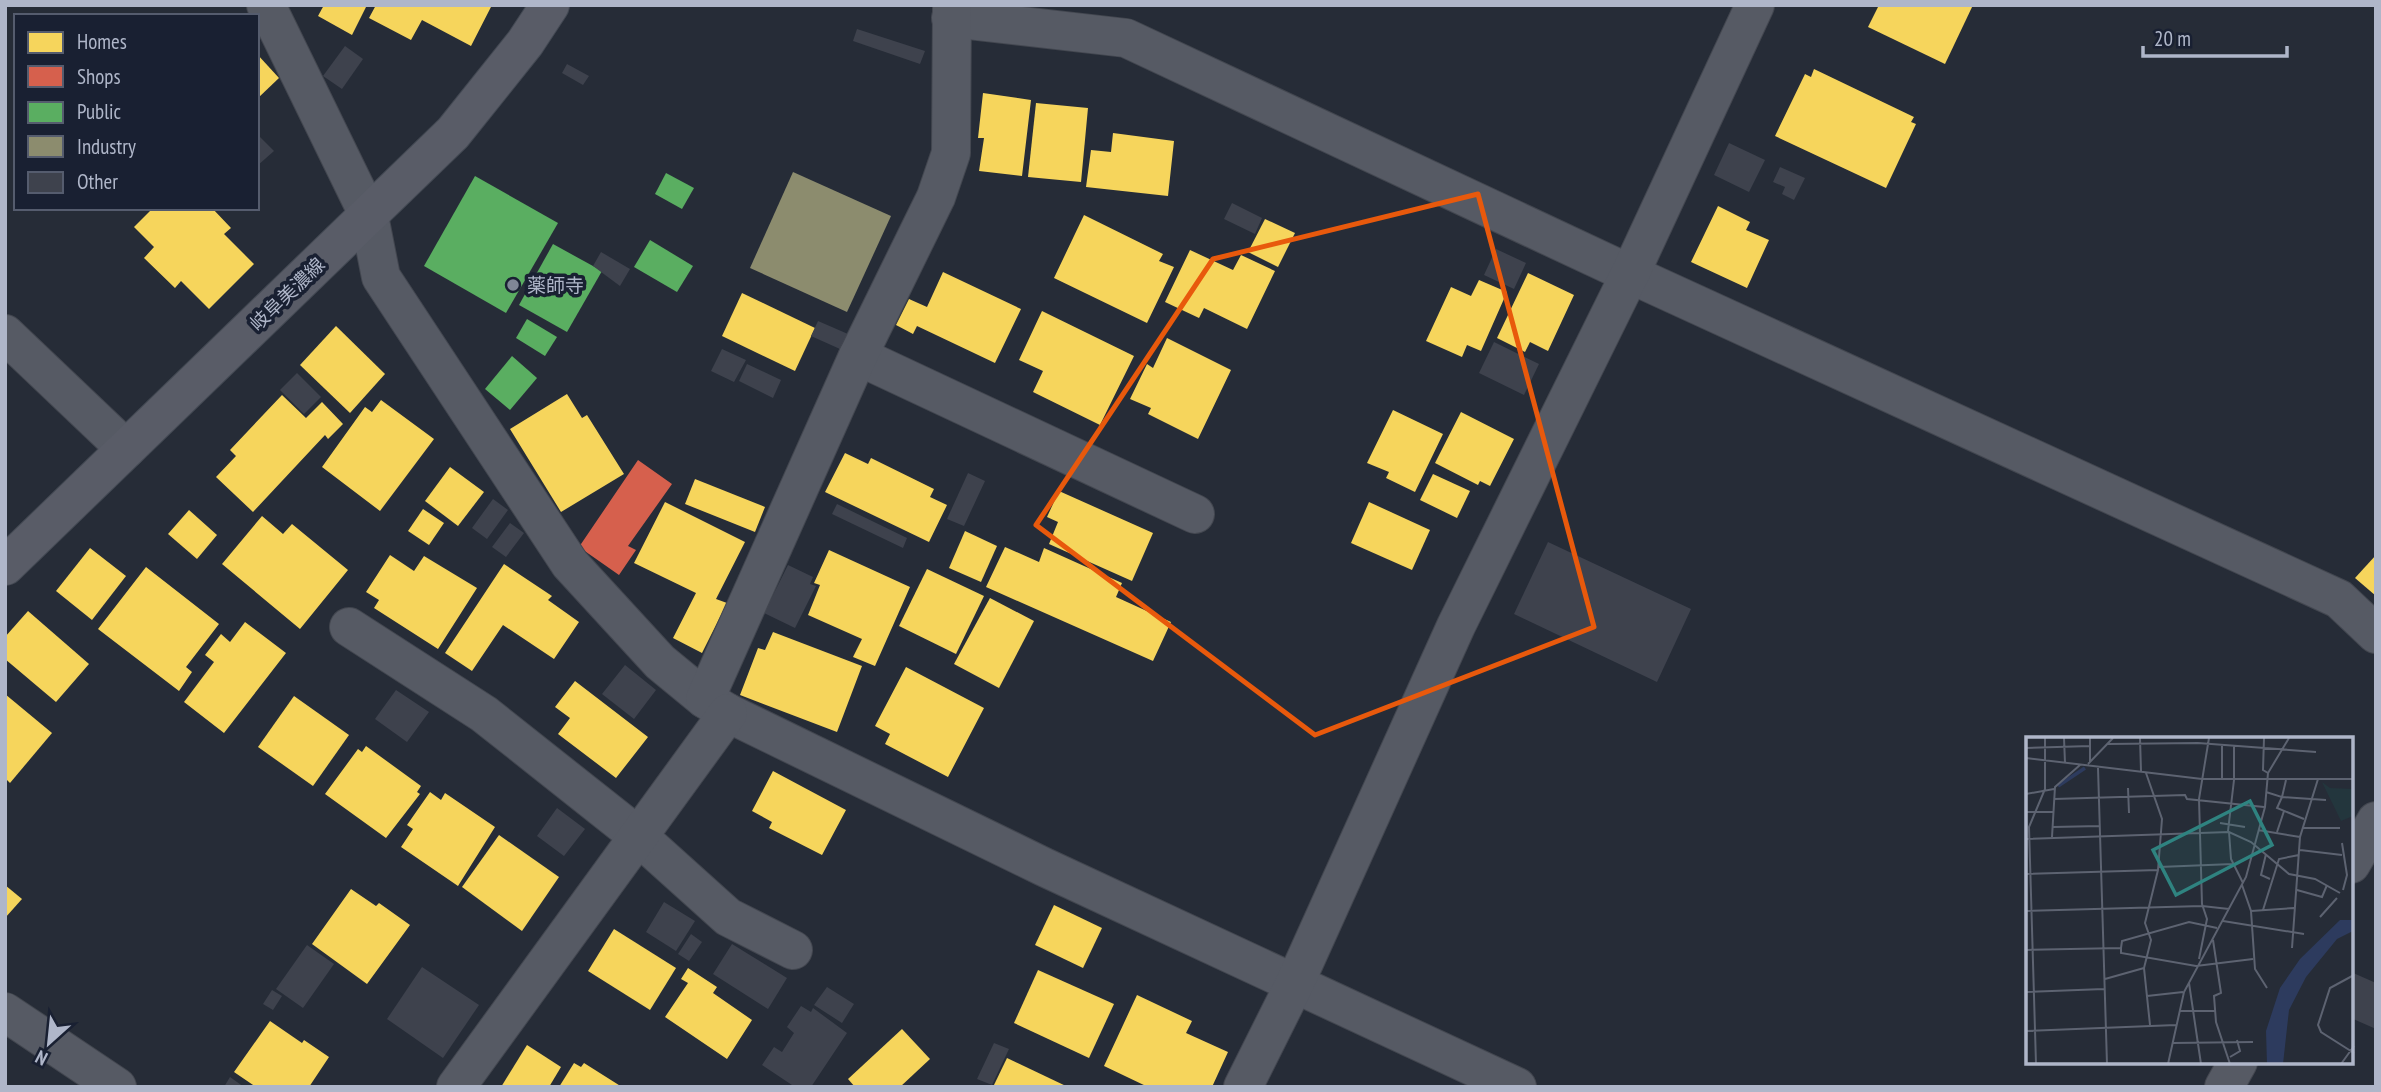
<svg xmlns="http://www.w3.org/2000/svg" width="2381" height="1092" viewBox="0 0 2381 1092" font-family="'PT Sans Narrow','Noto Sans JP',sans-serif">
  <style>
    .homes { fill: #f6d55c }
    .shops { fill: #d6604d }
    .public { fill: #5aae61 }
    .industry { fill: #8c8c6e }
    .building { fill: #3e424d }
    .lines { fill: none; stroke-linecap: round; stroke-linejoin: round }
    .street-casing { stroke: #434750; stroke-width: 40 }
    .primary-casing { stroke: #434953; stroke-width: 40 }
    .street { stroke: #565a64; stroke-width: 38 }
    .primary { stroke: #595c67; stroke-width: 38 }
    .marked { fill: none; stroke: #e8590c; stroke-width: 5; stroke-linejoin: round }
    .poi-dot { fill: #7f8696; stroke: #192032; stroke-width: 2.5 }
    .labels { text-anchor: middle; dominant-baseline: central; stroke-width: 7; stroke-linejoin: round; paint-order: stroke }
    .poi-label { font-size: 19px; fill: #afb6c9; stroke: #192032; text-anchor: start }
    .street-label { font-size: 19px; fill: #afb6c9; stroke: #192032 }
    .inset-river { fill: none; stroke: #2d3b5e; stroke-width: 3.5 }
    .inset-road { fill: none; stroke: #5d6371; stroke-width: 2 }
    .view { fill: #2f8380; fill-opacity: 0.15; stroke: #2f8380; stroke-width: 3.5 }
    .inset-edge { fill: none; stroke: #afb6c9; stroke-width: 3.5 }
  </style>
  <rect width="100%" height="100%" fill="#262c37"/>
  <g class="homes">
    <polygon points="324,5 367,5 352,35 318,16"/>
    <polygon points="376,5 492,5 471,46 422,20 411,40 369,18"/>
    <polygon points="1879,5 1973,5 1945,64 1868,27"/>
    <polygon points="257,54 279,78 257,99"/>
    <polygon points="1814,69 1914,117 1911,122 1916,124 1886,188 1775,136 1805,74 1811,77"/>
    <polygon points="983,93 1031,100 1022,176 979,171 984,138 978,138"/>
    <polygon points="1036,103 1088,108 1081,182 1028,177"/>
    <polygon points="1113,133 1174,141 1168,196 1086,187 1091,150 1111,152"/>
    <polygon points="1718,206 1750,222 1746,230 1769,240 1747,288 1691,262"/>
    <polygon points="153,208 212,208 231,228 224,234 254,264 209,309 181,281 175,288 144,258 154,247 134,227"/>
    <polygon points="1084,215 1163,254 1159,261 1174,267 1147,323 1054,278"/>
    <polygon points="1265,219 1295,233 1278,267 1248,252"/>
    <polygon points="1190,250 1233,270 1241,255 1275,271 1247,329 1204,308 1199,318 1165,302"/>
    <polygon points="943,272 1021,309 995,363 917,326 913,334 896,325 909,299 927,307"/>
    <polygon points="1528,273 1574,295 1548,351 1530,342 1525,352 1497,338"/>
    <polygon points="1479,280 1507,292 1481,351 1467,345 1462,357 1426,341 1451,287 1471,296"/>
    <polygon points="742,293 815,328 795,371 722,336"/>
    <polygon points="1042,311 1134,356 1100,425 1033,392 1043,371 1019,360"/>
    <polygon points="336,326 385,374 350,413 300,365"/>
    <polygon points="1167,338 1231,370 1198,439 1148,414 1151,408 1130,399 1147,364 1153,368"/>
    <polygon points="567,394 582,418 587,415 624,474 561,512 510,429"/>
    <polygon points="282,395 306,418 322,402 343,424 328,439 325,435 253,512 216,477 236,456 230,450"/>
    <polygon points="381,400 434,439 380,511 322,467 365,407 372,412"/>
    <polygon points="1393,410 1443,434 1415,492 1386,478 1389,472 1367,463"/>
    <polygon points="1461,412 1514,439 1490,486 1480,481 1478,485 1435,463"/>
    <polygon points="845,453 868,464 871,458 934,489 930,497 947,505 929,542 825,492"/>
    <polygon points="450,467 484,492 458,526 425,501"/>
    <polygon points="1433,474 1470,491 1457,518 1420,500"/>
    <polygon points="695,479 765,507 755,532 685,504"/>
    <polygon points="1059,491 1153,533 1132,581 1049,544 1058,522 1047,517"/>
    <polygon points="665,502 745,542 716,599 727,603 702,653 673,638 696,593 634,563"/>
    <polygon points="1369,502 1430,530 1412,570 1351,543"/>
    <polygon points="423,509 444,523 429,545 408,531"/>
    <polygon points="189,510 217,535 197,559 168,534"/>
    <polygon points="262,516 283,534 292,524 348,570 300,629 222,564"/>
    <polygon points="965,531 997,546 981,582 949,568"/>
    <polygon points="1005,547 1039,562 1044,548 1122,583 1116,597 1171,622 1153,661 986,587"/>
    <polygon points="90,548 126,576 92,620 56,591"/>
    <polygon points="829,550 910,587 875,666 853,657 862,639 808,615 820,585 814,583"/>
    <polygon points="390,555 414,571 424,556 477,588 438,649 374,608 379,600 366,592"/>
    <polygon points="2376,555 2376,596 2355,578"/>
    <polygon points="504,564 552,596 548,600 579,622 554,659 503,625 472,671 445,653"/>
    <polygon points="146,567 219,624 186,667 192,672 179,691 98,629"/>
    <polygon points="927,569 984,596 956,654 899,626"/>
    <polygon points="990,598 1034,621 999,688 954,664"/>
    <polygon points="28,611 89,664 56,702 5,659 5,637"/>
    <polygon points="245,622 286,653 224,733 184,702 214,662 205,655 221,634 230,642"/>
    <polygon points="773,632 862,666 837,732 740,695 758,648 765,650"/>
    <polygon points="906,667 984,708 948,777 885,744 890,734 875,726"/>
    <polygon points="575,681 648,737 616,778 558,734 570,718 555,707"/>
    <polygon points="5,694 52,733 10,783 5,778"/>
    <polygon points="294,696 349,735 313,786 258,747"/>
    <polygon points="366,746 421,786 417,792 420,794 386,838 325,794 358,749 362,752"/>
    <polygon points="773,771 846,810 822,855 769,828 772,822 752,811"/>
    <polygon points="430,792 441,800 445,793 495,827 458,886 401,847 413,829 407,825"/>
    <polygon points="499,835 559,877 522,931 462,887"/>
    <polygon points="5,885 22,899 5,918"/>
    <polygon points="351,889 376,906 379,903 410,925 367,984 312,944"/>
    <polygon points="1054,905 1102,928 1083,968 1035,945"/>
    <polygon points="614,929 676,968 650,1010 588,971"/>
    <polygon points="688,968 717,987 713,993 752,1020 727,1059 665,1017 688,983 681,979"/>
    <polygon points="1038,970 1114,1004 1089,1058 1014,1023"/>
    <polygon points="1137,995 1192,1021 1186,1033 1228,1052 1212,1087 1148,1087 1104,1066"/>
    <polygon points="270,1021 302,1043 304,1040 329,1057 309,1087 256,1087 234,1072"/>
    <polygon points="902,1029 930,1059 900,1087 855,1087 848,1079"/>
    <polygon points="527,1045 561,1067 549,1087 501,1087"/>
    <polygon points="1007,1058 1068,1087 993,1087"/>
    <polygon points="574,1063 581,1067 584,1063 622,1087 559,1087"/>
  </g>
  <polygon class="shops" points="638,460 672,484 628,546 636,550 619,575 579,547"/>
  <g class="public">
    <polygon points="666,173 694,188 682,209 655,194"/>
    <polygon points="475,176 558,223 506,313 424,266"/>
    <polygon points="650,240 693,266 677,292 634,267"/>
    <polygon points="553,244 602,271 567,332 519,305"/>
    <polygon points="527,319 557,337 545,356 516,338"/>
    <polygon points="512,356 537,378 510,410 485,389"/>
  </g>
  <polygon class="industry" points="793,172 891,216 847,312 750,268"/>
  <g class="building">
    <polygon points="857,29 925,51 920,64 853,41"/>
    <polygon points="345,46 363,59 342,89 323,76"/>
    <polygon points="567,64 589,76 583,85 562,73"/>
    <polygon points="259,136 274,151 257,166 257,137"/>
    <polygon points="1729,143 1765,160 1749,192 1714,175"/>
    <polygon points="1780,167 1805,178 1794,200 1782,194 1785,187 1773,182"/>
    <polygon points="1232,203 1262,218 1255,234 1224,219"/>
    <polygon points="1496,249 1526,263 1514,289 1484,275"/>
    <polygon points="601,252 630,269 620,286 593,266"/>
    <polygon points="818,321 848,334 840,349 811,336"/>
    <polygon points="1494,342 1539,364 1524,395 1479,373"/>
    <polygon points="722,349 746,360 734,382 711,371"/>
    <polygon points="747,364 781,380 773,398 739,381"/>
    <polygon points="297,373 321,397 304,414 280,390"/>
    <polygon points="968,473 985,481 964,526 947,519"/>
    <polygon points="493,499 508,510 487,539 472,528"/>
    <polygon points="837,504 907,538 903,548 832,514"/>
    <polygon points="510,523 524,533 506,557 492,547"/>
    <polygon points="1548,542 1691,609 1657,682 1514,614"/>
    <polygon points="788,565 813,577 810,584 816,586 795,628 764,613"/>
    <polygon points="625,665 656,690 634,719 602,694"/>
    <polygon points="396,690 429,712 407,742 375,719"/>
    <polygon points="557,808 585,829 564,856 537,836"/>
    <polygon points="664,902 695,921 676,951 646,932"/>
    <polygon points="691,934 702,942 689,961 678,954"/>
    <polygon points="732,944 787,978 768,1009 713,974"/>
    <polygon points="307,945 334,964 303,1008 276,989"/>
    <polygon points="422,967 479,1005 443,1058 387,1019"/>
    <polygon points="2351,972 2376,983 2376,1029 2351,1018"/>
    <polygon points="827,987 854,1004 842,1023 814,1005"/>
    <polygon points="272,990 282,996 273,1010 263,1004"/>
    <polygon points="801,1006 811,1012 813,1008 847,1033 811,1087 795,1087 762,1065 774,1047 782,1052 794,1033 787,1027"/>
    <polygon points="994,1043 1009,1049 992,1085 977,1079"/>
    <polygon points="230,1077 244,1087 224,1087"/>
  </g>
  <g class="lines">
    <g class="street-casing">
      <g id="street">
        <polyline points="266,5 369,216 381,277 570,564 660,662 705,699 728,713 1044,867 1517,1087"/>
        <polyline points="951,18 1126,38 1630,274 2339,599 2376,634"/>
        <polyline points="5,334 126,449"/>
        <polyline points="858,356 1195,514"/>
        <polyline points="349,627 484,714 638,836 728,917 793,950"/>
        <polyline points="705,699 858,356 936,197 951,153 952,5"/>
        <polyline points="2351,864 2376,821"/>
        <polyline points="5,1012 117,1087"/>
        <polyline points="456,1087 728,713"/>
        <polyline points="1243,1087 1294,985 1456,626 1630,274 1755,5"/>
        <polyline points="2224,1087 2238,1062"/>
      </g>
    </g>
    <g class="primary-casing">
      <polyline id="primary" points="5,566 453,133 525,43 550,5"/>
    </g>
    <use href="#street" class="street"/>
    <use href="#primary" class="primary"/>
  </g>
  <path class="marked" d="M 1478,194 L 1594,627 L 1315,735 L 1036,525 L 1213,259 Z"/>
  <circle class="poi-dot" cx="513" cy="285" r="7"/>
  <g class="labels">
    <g class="poi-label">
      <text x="527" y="285">薬師寺</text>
    </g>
    <g class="street-label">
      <text transform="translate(287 294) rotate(-44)">岐阜美濃線</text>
    </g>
  </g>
  <g transform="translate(2026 737)">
    <rect width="327" height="327" fill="#262c37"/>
    <path d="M 296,45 L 304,51 L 327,52 L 327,79 L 315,84 Z" fill="#23363d"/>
    <path d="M 314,183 L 327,183 L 327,194 L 311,202 L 280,240 L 263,273 L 257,327 L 241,327 L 240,294 L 254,251 L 274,222 Z" fill="#2d3b5e"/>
    <path class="inset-river" d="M 32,49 L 59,31"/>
    <path class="inset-road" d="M 38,1 L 39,26M 64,1 L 64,26M 114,1 L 115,34M 238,1 L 237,33 L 242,36M 82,7 L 172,6 L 290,15M 0,11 L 64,9M 0,21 L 176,42 L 328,42M 62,27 L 87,1M 72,31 L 81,327M 120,36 L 136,82 L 132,133 L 119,186 L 125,203 L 118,231 L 124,288M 196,42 L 196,9M 208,42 L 208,9M 260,43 L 256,60 L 300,63M 102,51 L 103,76M 240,55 L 256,60 L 251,71 L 278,82M 0,57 L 28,52M 28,62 L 159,58 L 161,62 L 238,70M 0,75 L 27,75M 194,86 L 219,90M 27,90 L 74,89M 276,91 L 314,91M 232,93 L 274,100M 202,94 L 208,43M 203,95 L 205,122 L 217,146M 251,95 L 258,74M 26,100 L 29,50 L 54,28M 0,102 L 203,95 L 225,105 L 263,137 L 289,142 L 314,156M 316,106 L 321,138 L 317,153M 274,113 L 316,118M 240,117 L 235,138 L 244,142M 133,130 L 207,127M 0,137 L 132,133M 216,148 L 225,174 L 229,232 L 241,251M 271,153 L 296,160 L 301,148M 237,173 L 253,122 L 273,118M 0,174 L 176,169 L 203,172M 225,174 L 268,171M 294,180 L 311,161M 197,184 L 278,197M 187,203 L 195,256 L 188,259 L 190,285 L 204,327M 95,211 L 96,204 L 163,185 L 191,191M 266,211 L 274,100 L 292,42M 0,213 L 95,211 L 95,216 L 170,229 L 227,222M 173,222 L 181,182 L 176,167 L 173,62 L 183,1M 328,238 L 304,251 L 292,288 L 295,295 L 328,316M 79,242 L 118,231M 163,246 L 175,327M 0,255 L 78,252M 121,259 L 157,255M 153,274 L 189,274M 0,294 L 150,288M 147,306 L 227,305M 204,320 L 214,314 L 211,303M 10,327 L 3,90 L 19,52 L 19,1M 142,327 L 158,255 L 220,140 L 239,70 L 242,36 L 263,1M 315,327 L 328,309"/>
    <path class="view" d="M 224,64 L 246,108 L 150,158 L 127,113 Z"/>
    <rect width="327" height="327" class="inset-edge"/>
  </g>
  <rect width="2381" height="1092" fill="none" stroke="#afb6c9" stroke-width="14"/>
  <rect x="14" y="14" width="245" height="196" fill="#192032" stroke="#555c6e" stroke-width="2"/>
  <rect x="28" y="32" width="35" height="21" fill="#f6d55c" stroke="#555c6e" stroke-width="2"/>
  <text x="77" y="49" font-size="21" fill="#afb6c9">Homes</text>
  <rect x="28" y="66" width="35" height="21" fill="#d6604d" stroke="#555c6e" stroke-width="2"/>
  <text x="77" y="84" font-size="21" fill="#afb6c9">Shops</text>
  <rect x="28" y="102" width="35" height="21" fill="#5aae61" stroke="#555c6e" stroke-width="2"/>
  <text x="77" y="119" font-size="21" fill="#afb6c9">Public</text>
  <rect x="28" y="136" width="35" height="21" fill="#8c8c6e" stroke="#555c6e" stroke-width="2"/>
  <text x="77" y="154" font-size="21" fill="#afb6c9">Industry</text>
  <rect x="28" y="172" width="35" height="21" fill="#3e424d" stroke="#555c6e" stroke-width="2"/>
  <text x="77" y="189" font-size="21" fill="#afb6c9">Other</text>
  <g transform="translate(49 1043) rotate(207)" stroke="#192032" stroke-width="5" paint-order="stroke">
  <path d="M0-5L12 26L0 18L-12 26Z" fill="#afb6c9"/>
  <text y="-10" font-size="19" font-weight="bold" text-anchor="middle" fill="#afb6c9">N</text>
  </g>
  <path d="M2143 46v10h144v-10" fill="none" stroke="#afb6c9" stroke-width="3.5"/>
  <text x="2154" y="46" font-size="21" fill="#afb6c9" stroke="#192032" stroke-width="5" paint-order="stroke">20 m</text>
</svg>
